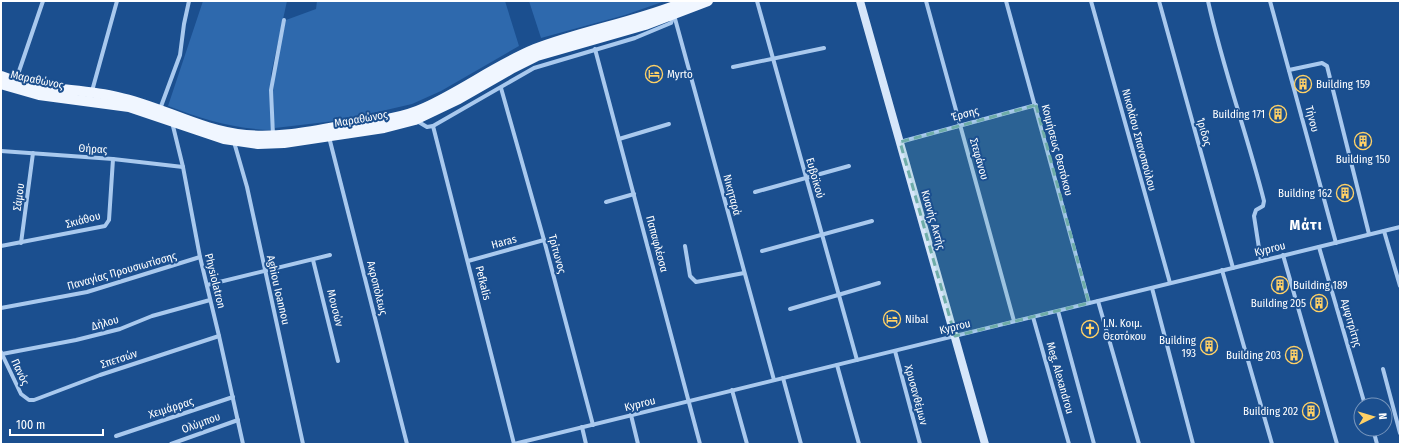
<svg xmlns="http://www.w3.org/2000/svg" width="1401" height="445" viewBox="0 0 1401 445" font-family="'Fira Sans Condensed',sans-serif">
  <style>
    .green { fill: #2e69ad }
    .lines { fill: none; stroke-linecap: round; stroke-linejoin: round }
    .street { stroke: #a9c9ee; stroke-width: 4 }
    .secondary { stroke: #d6e6fa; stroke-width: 8 }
    .primary { stroke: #f0f6ff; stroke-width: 10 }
    .marked { fill: #6fada8; fill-opacity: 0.2; stroke: #6fada8; stroke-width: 3; stroke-dasharray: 8 5; stroke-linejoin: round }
    .labels { text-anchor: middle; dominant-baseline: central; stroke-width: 4; stroke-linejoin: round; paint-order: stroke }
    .poi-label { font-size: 11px; fill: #fff; stroke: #1b4f8f; text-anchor: end }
    .street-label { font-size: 11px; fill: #fff; stroke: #1b4f8f }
    .district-label { font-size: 15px; font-weight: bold; letter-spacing: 1px; fill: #fff; stroke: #1b4f8f }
  </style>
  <rect width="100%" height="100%" fill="#1b4f8f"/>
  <g class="green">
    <path d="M 203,1 L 287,1 L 271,74 L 271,130 C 234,129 202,119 168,106 Z"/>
    <polygon points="317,1 505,1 519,46 441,91 412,104 343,120 275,128 274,125 273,90 274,75 286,20 316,9"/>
    <polygon points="529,1 665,1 625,15 541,38"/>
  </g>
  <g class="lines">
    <g class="street">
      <polyline points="757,1 857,360"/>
      <polyline points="926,1 1014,321"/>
      <polyline points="1006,1 1089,303"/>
      <polyline points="1091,1 1170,283"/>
      <polyline points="1159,1 1233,268"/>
      <path d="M 1208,1 C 1223,69 1247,134 1264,201 L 1263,206 L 1256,210 L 1254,216 L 1261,261"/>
      <polyline points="1270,1 1336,243"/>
      <polyline points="674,15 774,380"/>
      <polyline points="595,49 700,444"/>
      <polyline points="733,67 824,48"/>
      <polyline points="1289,70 1322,63 1327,66 1369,234"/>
      <polyline points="16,80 43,1"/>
      <polyline points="501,88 544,240 593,425"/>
      <polyline points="92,91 117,1"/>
      <polyline points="160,109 180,55 184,24 189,1"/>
      <polyline points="417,121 427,127 433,126 534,68 635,38 671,23 674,15"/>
      <polyline points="172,122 183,167 200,257 219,336 243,444"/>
      <polyline points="433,126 514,444"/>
      <polyline points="273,135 271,90 284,20"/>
      <polyline points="329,137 407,444"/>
      <polyline points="619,139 669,124"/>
      <polyline points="234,142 247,187 303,444"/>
      <polyline points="900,142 1036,105"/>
      <polyline points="1,151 113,159 183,167"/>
      <polyline points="755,192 849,166"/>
      <polyline points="606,202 634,194"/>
      <polyline points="1384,231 1400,286"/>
      <polyline points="21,243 33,153"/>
      <polyline points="1,246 105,226 109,220 113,159"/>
      <polyline points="685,246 690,276 696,282 744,273"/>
      <polyline points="1319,247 1365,405"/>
      <polyline points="762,251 872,221"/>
      <polyline points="1283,255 1337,444"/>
      <polyline points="313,260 338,361"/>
      <polyline points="468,261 544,240"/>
      <polyline points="1222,270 1272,444"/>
      <polyline points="207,285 330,255"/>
      <polyline points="1152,288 1193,444"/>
      <polyline points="1098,301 1139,444"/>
      <polyline points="1,308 87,292 200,257"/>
      <polyline points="790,309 879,283"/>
      <polyline points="1058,311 1094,444"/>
      <polyline points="1033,317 1069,444"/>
      <polyline points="895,351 920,444"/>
      <polyline points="1,352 21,394 29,400 34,400 100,375 219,336"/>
      <polyline points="2,354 76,340 120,329 152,316 210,300"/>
      <polyline points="837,365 859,444"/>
      <polyline points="1383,369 1400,433"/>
      <polyline points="783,378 801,444"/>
      <polyline points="732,390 747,444"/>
      <polyline points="631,415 638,444"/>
      <polyline points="582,427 586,444"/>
      <polyline points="1373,429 1377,444"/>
      <polyline points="116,436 233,397"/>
      <polyline points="171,444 238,420"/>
      <polyline points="514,444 1400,227"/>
    </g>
    <polyline class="secondary" points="860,1 985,444"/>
    <g class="primary">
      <path d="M 1,76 C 39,91 79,88 118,97 C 161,106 201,131 246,135 C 279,138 313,131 346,125 C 372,121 400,119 424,108 C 462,91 496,65 535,49 C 584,30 637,22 687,1"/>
      <polyline points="1,84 39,95 129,107 224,139 258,144 284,143 384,128 415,120 459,99 513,68 537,56 645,25 708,1"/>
    </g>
  </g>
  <path class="marked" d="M 1036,105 L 1089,303 L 955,336 L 900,142 Z"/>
  <defs>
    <g id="hotel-ring" transform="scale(0.9)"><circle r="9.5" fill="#1b4f8f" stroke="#ffd166" stroke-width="1.5"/><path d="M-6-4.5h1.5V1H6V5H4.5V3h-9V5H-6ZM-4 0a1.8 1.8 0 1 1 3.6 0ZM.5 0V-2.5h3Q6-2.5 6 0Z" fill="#ffd166"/></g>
    <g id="building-ring" transform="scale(0.9)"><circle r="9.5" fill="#1b4f8f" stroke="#ffd166" stroke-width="1.5"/><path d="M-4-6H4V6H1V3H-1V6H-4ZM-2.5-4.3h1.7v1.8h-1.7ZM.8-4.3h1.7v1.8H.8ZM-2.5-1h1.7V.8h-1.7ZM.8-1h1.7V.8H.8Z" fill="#ffd166"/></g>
    <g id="church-ring" transform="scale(0.9)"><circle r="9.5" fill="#1b4f8f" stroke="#ffd166" stroke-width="1.5"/><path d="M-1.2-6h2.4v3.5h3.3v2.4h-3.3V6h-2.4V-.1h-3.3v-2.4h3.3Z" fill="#ffd166"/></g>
  </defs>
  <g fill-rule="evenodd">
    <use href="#hotel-ring" x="654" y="74"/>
    <use href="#building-ring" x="1303" y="84"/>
    <use href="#building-ring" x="1278" y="114"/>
    <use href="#building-ring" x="1363" y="141"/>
    <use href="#building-ring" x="1345" y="193"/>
    <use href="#building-ring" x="1280" y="285"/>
    <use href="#building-ring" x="1319" y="303"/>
    <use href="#hotel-ring" x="892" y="319"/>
    <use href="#church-ring" x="1090" y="329"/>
    <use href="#building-ring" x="1209" y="346"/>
    <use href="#building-ring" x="1294" y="355"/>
    <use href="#building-ring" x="1311" y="411"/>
  </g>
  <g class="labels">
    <g class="poi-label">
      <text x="667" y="74" text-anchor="start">Myrto</text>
      <text x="1316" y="84" text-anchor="start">Building 159</text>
      <text x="1265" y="114">Building 171</text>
      <text x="1363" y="159" text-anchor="middle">Building 150</text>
      <text x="1332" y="193">Building 162</text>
      <text x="1293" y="285" text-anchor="start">Building 189</text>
      <text x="1306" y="303">Building 205</text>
      <text x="905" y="319" text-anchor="start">Nibal</text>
      <text x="1103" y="323" text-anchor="start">Ι.Ν. Κοιμ.<tspan x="1103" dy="13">Θεοτόκου</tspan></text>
      <text x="1196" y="340">Building<tspan x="1196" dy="13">193</tspan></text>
      <text x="1281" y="355">Building 203</text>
      <text x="1298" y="411">Building 202</text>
    </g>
    <g class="street-label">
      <text transform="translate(37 80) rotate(12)">Μαραθώνος</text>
      <text transform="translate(965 114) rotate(-15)">Έρσης</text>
      <text transform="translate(361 119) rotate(-10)">Μαραθώνος</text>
      <text transform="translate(1312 119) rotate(75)">Τήνου</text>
      <text transform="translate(1204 132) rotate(74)">Ίριδος</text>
      <text transform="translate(1139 140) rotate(75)">Νικολάου Σπανοπούλου</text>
      <text transform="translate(93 149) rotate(3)">Θήρας</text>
      <text transform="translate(1057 150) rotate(75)">Κοιμήσεως Θεοτόκου</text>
      <text transform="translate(979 159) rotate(74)">Στεφάνου</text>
      <text transform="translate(815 178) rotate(74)">Ευβοϊκού</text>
      <text transform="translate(732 195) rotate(75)">Νικηταρά</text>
      <text transform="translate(19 197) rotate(-82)">Σάμου</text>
      <text transform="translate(83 220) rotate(-15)">Σκιάθου</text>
      <text transform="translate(933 220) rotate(74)">Κυανής Ακτής</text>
      <text transform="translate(504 242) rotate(-15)">Haras</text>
      <text transform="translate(657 244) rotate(75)">Παπαφλέσσα</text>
      <text transform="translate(1270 249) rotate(-14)">Kyprou</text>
      <text transform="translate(557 254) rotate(75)">Τρίτωνος</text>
      <text transform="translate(122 271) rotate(-16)">Παναγίας Προυσιωτίσσης</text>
      <text transform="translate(215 281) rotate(76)">Physiolatron</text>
      <text transform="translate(483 283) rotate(76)">Pefkalis</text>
      <text transform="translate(377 288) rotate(76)">Ακροπόλεως</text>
      <text transform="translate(278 290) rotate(77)">Aghiou Ioannou</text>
      <text transform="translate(335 308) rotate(76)">Μουσών</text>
      <text transform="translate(105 323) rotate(-16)">Δήλου</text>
      <text transform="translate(1351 323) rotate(74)">Αμφιτρίτης</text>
      <text transform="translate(955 327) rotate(-14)">Kyprou</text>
      <text transform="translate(119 359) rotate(-18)">Σπετσών</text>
      <text transform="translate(20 372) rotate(65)">Πανός</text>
      <text transform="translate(1060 378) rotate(74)">Meg. Alexandrou</text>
      <text transform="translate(916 395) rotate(75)">Χρυσανθέμων</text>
      <text transform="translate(640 404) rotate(-14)">Kyprou</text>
      <text transform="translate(171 408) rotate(-18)">Χειμάρρας</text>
      <text transform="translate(201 423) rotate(-20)">Ολύμπου</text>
    </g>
    <g class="district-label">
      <text x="1306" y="225">Μάτι</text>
    </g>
  </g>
  <rect width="1401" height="445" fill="none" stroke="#ffffff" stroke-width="4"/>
  <g transform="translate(1373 417) rotate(85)"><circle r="19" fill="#1b4f8f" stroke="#7695bc"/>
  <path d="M0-3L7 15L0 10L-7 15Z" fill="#ffd166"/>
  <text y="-6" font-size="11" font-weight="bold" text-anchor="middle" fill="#ffffff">N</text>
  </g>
  <path d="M10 429v6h93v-6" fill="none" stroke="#ffffff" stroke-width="2"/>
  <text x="16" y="429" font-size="12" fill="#ffffff" stroke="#1b4f8f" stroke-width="3" paint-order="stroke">100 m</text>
</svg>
